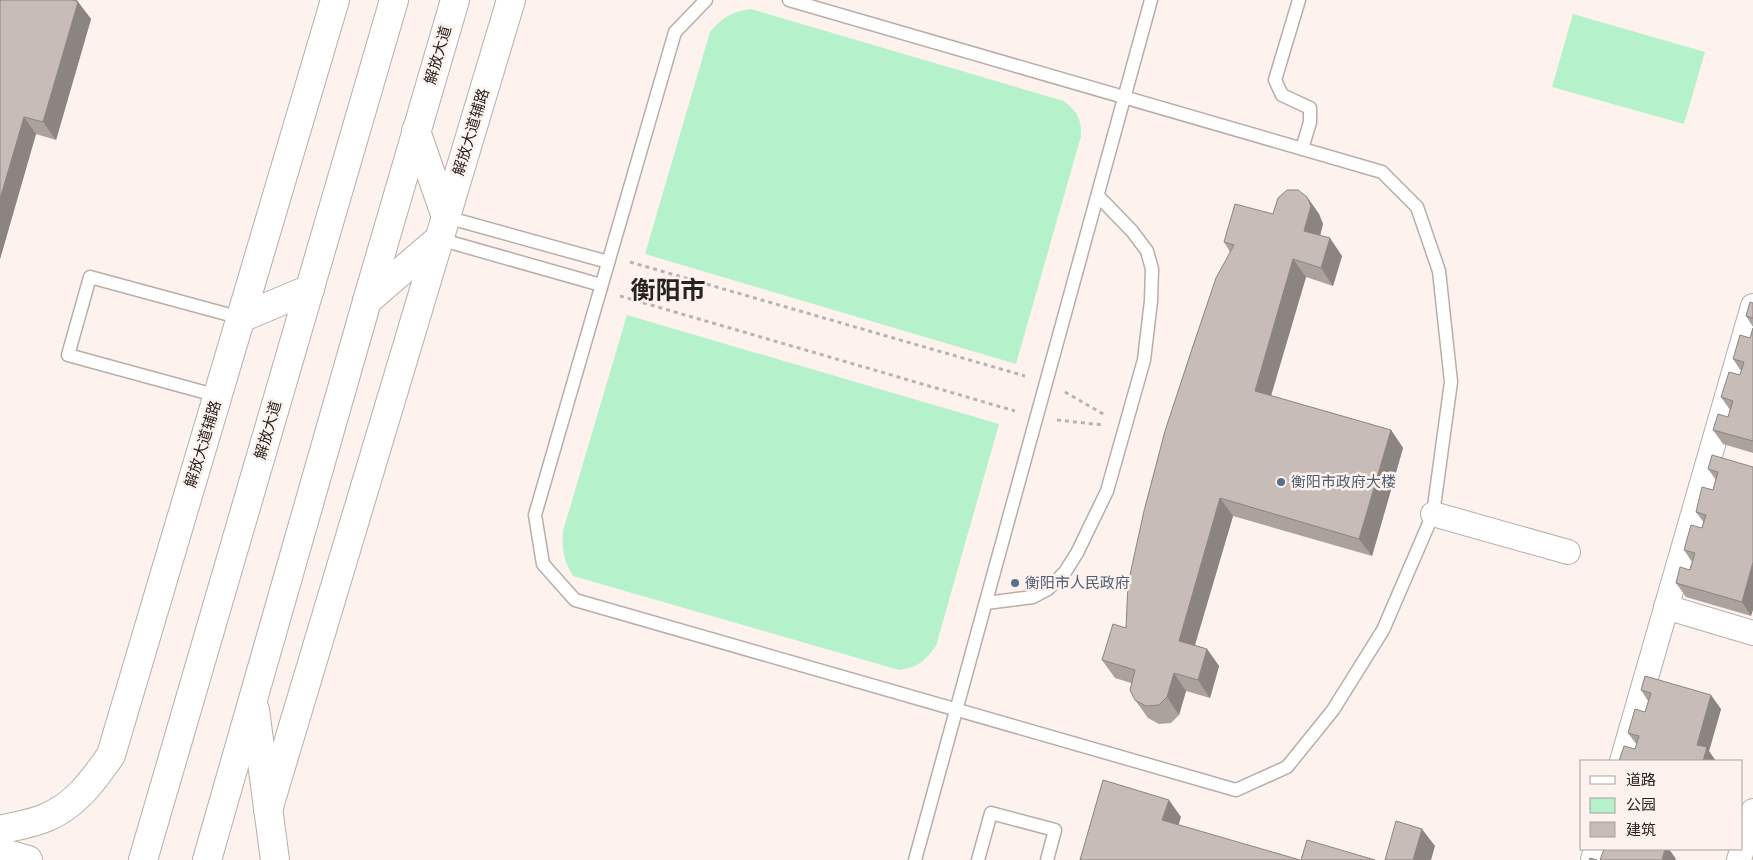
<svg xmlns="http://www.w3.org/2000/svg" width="1753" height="860" viewBox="0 0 1753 860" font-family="Roboto,'Noto Sans SC',sans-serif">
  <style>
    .green { fill: #b5f2cc }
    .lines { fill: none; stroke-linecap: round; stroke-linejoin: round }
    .service-casing { stroke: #b8aea9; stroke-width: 15 }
    .minor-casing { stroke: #b8aea9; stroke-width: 26 }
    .secondary-casing { stroke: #b8aea9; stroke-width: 30 }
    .primary-casing { stroke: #b8aea9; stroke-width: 30 }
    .trunk-casing { stroke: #b8aea9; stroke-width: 30 }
    .path { stroke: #bbb2ae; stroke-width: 3; stroke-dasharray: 4 4; stroke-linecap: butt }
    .service { stroke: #fff; stroke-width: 12 }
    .minor { stroke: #fff; stroke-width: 24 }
    .secondary { stroke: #fff; stroke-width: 28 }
    .primary { stroke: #fff; stroke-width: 28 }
    .trunk { stroke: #fff; stroke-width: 28 }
    .wall { fill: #aba29d }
    .shaded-wall { fill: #8b8480 }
    .building { fill: #c7bcb7; stroke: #8b8480 }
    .service-dot { fill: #5c6f8a; stroke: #fdf2ed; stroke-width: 2 }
    .labels { text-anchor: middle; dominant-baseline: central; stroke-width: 5; stroke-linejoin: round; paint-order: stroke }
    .street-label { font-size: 15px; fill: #272321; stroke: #fdf2ed }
    .service-label { font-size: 15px; fill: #4e5e75; stroke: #fdf2ed; text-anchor: start }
    .town-label { font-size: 25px; font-weight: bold; fill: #272321; stroke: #fdf2ed }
  </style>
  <rect width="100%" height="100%" fill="#fdf2ed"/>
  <g class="green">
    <path d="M 751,9 L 1064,101 C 1078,113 1081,118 1081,136 L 1016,364 L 645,254 L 710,32 C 723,17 731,12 751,9 Z"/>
    <polygon points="1573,14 1705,52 1684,124 1552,87"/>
    <path d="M 627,315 L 999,424 L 936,646 C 923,663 919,666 899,670 L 573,576 C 563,559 562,550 563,531 Z"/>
  </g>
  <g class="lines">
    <g class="service-casing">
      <g id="service">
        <polyline points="706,0 675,32 535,515 543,564 575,600 1236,790 1287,767 1333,710 1383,630 1433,514 1451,382 1439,271 1417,207 1382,172 789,0"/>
        <polyline points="1299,0 1275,80 1282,95 1310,108 1310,122 1302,149"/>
        <polyline points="446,217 608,262"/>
        <polyline points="439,239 601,285"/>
        <polyline points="218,396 68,355 90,277 241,318"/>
        <polyline points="986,603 1033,597 1048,589 1065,572 1077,553 1107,491 1144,360 1151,301 1152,269 1147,251 1132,231 1098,196"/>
        <polyline points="915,860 1151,0"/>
        <polyline points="978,860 991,813 1055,830 1047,860"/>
      </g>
    </g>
    <g class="minor-casing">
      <g id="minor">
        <polyline points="1433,514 1568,552"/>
        <polyline points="1666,607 1753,633"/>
        <polyline points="1622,761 1753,306"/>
        <polyline points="1593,860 1596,849"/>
        <polyline points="1739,860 1753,811"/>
      </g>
    </g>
    <g class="secondary-casing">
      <polyline id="secondary" points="0,852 28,860"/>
    </g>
    <g class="primary-casing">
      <g id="primary">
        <polyline points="241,318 310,289"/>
        <polyline points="268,810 511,0"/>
        <path d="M 0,830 C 15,826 31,824 45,818 C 75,806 93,781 111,755 L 335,0"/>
      </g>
    </g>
    <g class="trunk-casing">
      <g id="trunk">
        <polyline points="416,131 446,217"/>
        <polyline points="367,301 439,239"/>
        <polyline points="255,710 275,860"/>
        <polyline points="143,860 394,0"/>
        <polyline points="207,860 367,301 455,0"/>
      </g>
    </g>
    <g class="path">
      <polyline points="630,262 1025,376"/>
      <polyline points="620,296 1015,411"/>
      <polyline points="1065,392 1105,415"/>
      <polyline points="1057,420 1103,425"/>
    </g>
    <use href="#service" class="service"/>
    <use href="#minor" class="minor"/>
    <use href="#secondary" class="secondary"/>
    <use href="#primary" class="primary"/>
    <use href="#trunk" class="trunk"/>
  </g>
  <g class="wall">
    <polygon points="0,0 78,0 77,1 78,2 91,19 56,140 36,134 0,259"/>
    <polygon points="1307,197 1319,214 1323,224 1320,235 1342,256 1333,286 1306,277 1271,396 1391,430 1403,448 1372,556 1233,516 1195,645 1207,649 1219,666 1210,698 1186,691 1179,715 1171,723 1159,724 1148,718 1135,700 1131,683 1115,678 1102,660 1126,628 1230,252 1224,242 1273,214"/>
    <polygon points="1753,303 1753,327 1746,316"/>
    <polygon points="1753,328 1753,453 1723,444 1713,430 1728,417 1730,410 1721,397 1740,375 1741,371 1733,359 1750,338"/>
    <polygon points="1753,467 1751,616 1686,597 1676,583 1690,570 1692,562 1684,550 1702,528 1704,523 1696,512 1713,490 1716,480 1708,469"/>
    <polygon points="1641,690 1721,709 1709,751 1635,749 1637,745 1628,733 1645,712 1648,701"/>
  </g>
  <g class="shaded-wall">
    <polygon points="78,2 91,19 56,140 43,122"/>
    <polygon points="24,117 36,134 0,259 0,199"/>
    <polygon points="1307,197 1319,214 1323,224 1317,248 1304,231"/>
    <polygon points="1330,238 1342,256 1333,286 1321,268"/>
    <polygon points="1293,259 1306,277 1267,409 1255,391"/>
    <polygon points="1391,430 1403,448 1372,556 1359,539"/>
    <polygon points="1220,498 1233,516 1191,658 1179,641"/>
    <polygon points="1753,562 1753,610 1751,616 1742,602"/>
    <polygon points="1207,649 1219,666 1210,698 1198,680"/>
    <polygon points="1174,673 1186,691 1179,715 1167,697"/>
    <polygon points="1711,695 1721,709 1709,751 1716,761 1703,761 1697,745"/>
    <polygon points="1169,800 1181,817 1175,837 1162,820"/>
    <polygon points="1422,829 1435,846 1431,860 1413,860"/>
    <polygon points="1665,849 1669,849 1676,859 1675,860 1662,860"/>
  </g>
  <g class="building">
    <polygon points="0,0 73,0 78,2 43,122 24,117 0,199"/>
    <polygon points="1287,190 1298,190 1307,197 1311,206 1304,231 1330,238 1321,268 1293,259 1255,391 1391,430 1359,539 1220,498 1179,641 1207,649 1198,680 1174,673 1167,697 1159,705 1146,706 1135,700 1130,690 1135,670 1102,660 1113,624 1126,628 1128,584 1144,511 1165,431 1192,349 1216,278 1234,245 1224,242 1235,204 1273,214 1278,198"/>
    <polygon points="1750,302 1753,303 1753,318 1746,316"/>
    <polygon points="1753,328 1753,441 1713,430 1718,414 1728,417 1733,401 1721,397 1729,372 1740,375 1744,362 1733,359 1740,335 1750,338"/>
    <polygon points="1712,455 1753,467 1753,562 1742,602 1676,583 1680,567 1690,570 1695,553 1684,550 1691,525 1702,528 1706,515 1696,512 1702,487 1713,490 1718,472 1708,469"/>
    <polygon points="1645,676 1711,695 1697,745 1707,747 1703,761 1619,761 1624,746 1635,749 1639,736 1628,733 1635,709 1645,712 1651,693 1641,690"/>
    <polygon points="1103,780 1169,800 1162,820 1300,860 1080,860"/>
    <polygon points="1396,821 1422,829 1413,860 1385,860"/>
    <polygon points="1307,840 1375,860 1301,860"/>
    <polygon points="1604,849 1665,849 1662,860 1600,860"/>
    <polygon points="1590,858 1597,860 1589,860"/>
  </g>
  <g class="service-dot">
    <circle cx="1281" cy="482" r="5"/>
    <circle cx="1015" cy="583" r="5"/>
  </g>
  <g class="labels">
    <g class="street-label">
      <text transform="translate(438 55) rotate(-74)">解放大道</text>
      <text transform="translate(471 132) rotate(-73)">解放大道辅路</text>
      <text transform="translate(268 430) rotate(-74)">解放大道</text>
      <text transform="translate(203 444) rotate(-73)">解放大道辅路</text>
    </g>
    <g class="service-label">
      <text x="1291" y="482">衡阳市政府大楼</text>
      <text x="1025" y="583">衡阳市人民政府</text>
    </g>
    <g class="town-label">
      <text x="668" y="290">衡阳市</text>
    </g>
  </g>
  <rect x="1580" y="760" width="162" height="90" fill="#fdf2ed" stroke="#a79f9b"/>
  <rect x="1590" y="776" width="25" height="8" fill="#ffffff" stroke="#a79f9b"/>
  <text x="1626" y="785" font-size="15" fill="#272321">道路</text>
  <rect x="1590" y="798" width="25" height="15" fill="#b5f2cc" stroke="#a79f9b"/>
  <text x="1626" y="810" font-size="15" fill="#272321">公园</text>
  <rect x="1590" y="822" width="25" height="15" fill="#c7bcb7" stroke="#a79f9b"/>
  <text x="1626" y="835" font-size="15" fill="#272321">建筑</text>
</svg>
